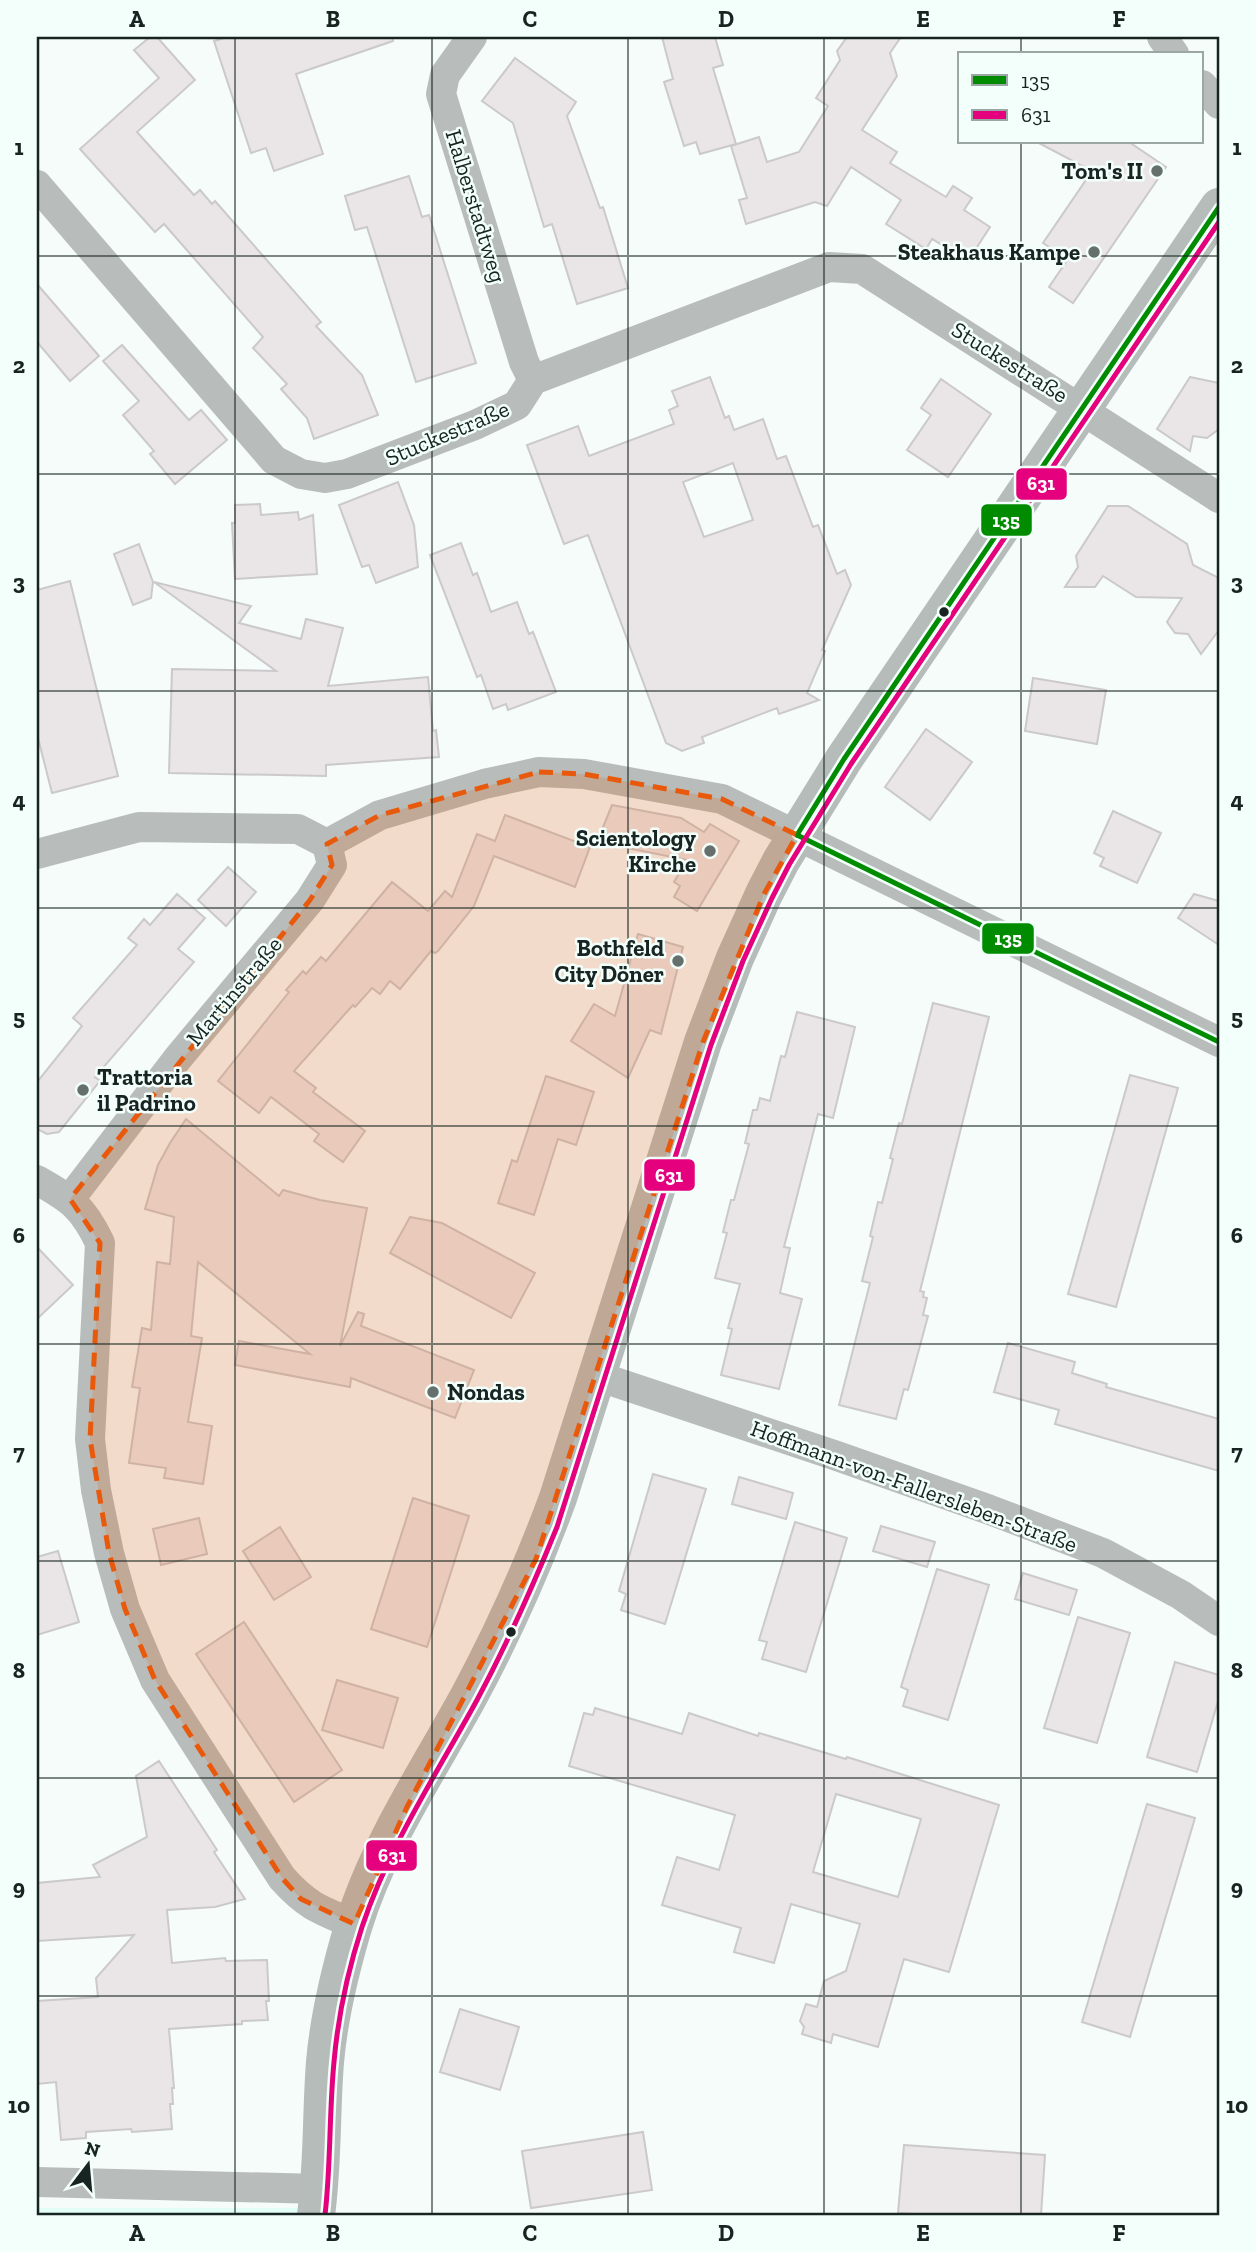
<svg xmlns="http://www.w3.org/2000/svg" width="1256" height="2252" viewBox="0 0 1256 2252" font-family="'Zilla Slab',serif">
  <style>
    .built { fill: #e3fef7 }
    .building { fill: #eae6e8; stroke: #cbc9cb; stroke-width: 2; fill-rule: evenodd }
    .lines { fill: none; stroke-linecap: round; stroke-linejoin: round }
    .street { stroke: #b8bdbb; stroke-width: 30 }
    .secondary { stroke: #b6bcba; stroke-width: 38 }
    .bus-1-casing { stroke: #f2fffb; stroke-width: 10 }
    .bus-2-casing { stroke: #f2fffb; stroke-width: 10 }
    .bus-1 { stroke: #008b00; stroke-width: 5 }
    .bus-2 { stroke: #e5007d; stroke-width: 5 }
    .marked { fill: #e8590c; fill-opacity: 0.2; stroke: #e8590c; stroke-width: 5; stroke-dasharray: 14 9; stroke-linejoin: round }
    .grid { fill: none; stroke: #182421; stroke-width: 2; stroke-opacity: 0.55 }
    .poi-dot { fill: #65706d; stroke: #f2fffb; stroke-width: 2.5 }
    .bus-dot { fill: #182421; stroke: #f2fffb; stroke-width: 2.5 }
    .labels { text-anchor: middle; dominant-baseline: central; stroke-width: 5; stroke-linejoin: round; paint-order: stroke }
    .poi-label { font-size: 23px; font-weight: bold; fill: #182421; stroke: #f2fffb; text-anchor: end }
    .street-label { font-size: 23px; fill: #182421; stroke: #f2fffb }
    .line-badge { stroke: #f2fffb; stroke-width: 2.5 }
    .badge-label { font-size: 19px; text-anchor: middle; font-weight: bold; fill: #fff }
    .neatline { fill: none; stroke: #182421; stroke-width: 2.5 }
    .grid-label { font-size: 23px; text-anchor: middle; font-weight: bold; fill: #182421 }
  </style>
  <rect width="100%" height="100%" fill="#f5fcfa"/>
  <polygon class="built" points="37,2208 299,2208 297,2215 37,2215"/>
  <g class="building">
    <polygon points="150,37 157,37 195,80 137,132 194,195 200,190 212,204 215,201 321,322 316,326 362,375 378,415 314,439 307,418 281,389 287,384 253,348 263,337 164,224 155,232 80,149 159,78 134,50"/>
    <polygon points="228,37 392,37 393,41 296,74 323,154 274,171 266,148 251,153 214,41"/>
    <polygon points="662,37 715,37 723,65 713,68 736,144 700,154 696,142 684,146 664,82 673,79"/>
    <polygon points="847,37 901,37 890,53 897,76 862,130 897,152 890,163 946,197 953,186 972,198 964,210 990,227 968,261 932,239 926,249 886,224 901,200 851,167 827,206 815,202 746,224 739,200 747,198 731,146 759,137 767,162 799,152 828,106 816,98 840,60 837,51"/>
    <polygon points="515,58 576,102 567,116 600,208 603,207 628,288 577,304 552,224 544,227 513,123 482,101"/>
    <polygon points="1037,142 1129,142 1166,167 1073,303 1049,287 1068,259 1043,243 1092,171"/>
    <polygon points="409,176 422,217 429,215 476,363 416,382 367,227 355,230 345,196"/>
    <polygon points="37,284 99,356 70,381 37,342"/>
    <polygon points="122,345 189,420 201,410 227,440 175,484 150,454 154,451 123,415 139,401 103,361"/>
    <path d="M 710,377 L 725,418 L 729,416 L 734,430 L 763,419 L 777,459 L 786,456 L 813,527 L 818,525 L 837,574 L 845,570 L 851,585 L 822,650 L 825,651 L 807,693 L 819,700 L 779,714 L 777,708 L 702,737 L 704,743 L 682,751 L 666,743 L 588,535 L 564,544 L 527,445 L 578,426 L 589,456 L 674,424 L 669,410 L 678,406 L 672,391 ZM 733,463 L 753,520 L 704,537 L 683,482 Z"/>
    <polygon points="1190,377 1219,383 1219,429 1207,438 1193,436 1190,451 1157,429"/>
    <polygon points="941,379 991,414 948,477 907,450 931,415 921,408"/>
    <polygon points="398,482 414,525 418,567 376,583 369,565 362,567 339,505"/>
    <polygon points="260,504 261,515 298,512 299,520 313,515 317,574 235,579 232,523 235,523 235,505"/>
    <polygon points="1108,506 1128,506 1187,544 1193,565 1219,578 1219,630 1201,654 1188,634 1175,633 1167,622 1182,598 1136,597 1103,576 1095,587 1065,587 1078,567 1076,556"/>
    <polygon points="461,543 473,575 477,573 491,612 517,602 529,634 533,632 556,692 508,710 506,704 493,709 481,675 477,677 430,555"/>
    <polygon points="139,544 153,582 151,598 133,605 114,554"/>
    <polygon points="70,581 118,776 52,793 37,734 37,590"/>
    <polygon points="154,582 251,606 239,623 301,639 306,619 343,628 328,686 428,677 433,731 436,730 439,757 326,765 326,776 169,773 172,669 276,671"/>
    <polygon points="1033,678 1106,690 1097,744 1025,731"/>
    <polygon points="926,729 972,762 930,820 885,787"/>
    <polygon points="612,805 681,818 704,832 710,824 739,841 697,911 674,897 680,886 674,882 687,860 597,842"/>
    <polygon points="1113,811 1161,833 1137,883 1100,866 1104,858 1094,853"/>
    <polygon points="505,815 590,847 575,887 494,856 474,906 438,951 435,953 431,951 400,989 390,981 380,994 372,988 355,1007 353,1005 294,1071 316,1088 313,1092 365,1131 343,1162 314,1141 319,1134 271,1097 259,1113 218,1081 289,992 286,990 303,971 306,974 321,957 326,961 392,882 428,911 445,891 452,897 477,834 495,841"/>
    <polygon points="228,867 256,892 226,926 198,900"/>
    <polygon points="177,894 205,918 178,949 194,962 95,1077 100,1081 59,1132 47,1134 37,1129 37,1082 82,1026 73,1018 137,945 128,938 144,919 150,925"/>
    <polygon points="1194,894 1219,901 1219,945 1178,918"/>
    <polygon points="638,934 683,947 661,1034 650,1030 628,1078 571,1041 594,1004 615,1016"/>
    <polygon points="933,1003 989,1017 920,1291 924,1292 923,1297 927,1298 923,1315 928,1316 908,1390 904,1389 896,1419 839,1405 870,1283 862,1281 873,1237 870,1236 878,1202 882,1203 893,1159 890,1158 899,1123 902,1124"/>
    <polygon points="797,1012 855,1027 833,1118 818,1114 784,1247 790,1248 780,1293 802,1299 779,1389 721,1375 732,1329 728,1328 740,1284 715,1278 727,1233 723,1232 731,1200 734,1200 749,1144 745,1143 753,1110 757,1110 760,1098 770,1101 781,1056 785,1057"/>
    <polygon points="1130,1075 1178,1088 1116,1307 1068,1294"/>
    <polygon points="546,1076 594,1092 576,1145 558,1139 534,1215 498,1203 512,1160 517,1162"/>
    <polygon points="186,1119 279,1196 283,1190 320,1200 367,1208 340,1346 358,1312 364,1314 361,1326 474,1370 455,1418 351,1378 350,1387 235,1365 239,1341 310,1354 198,1262 191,1336 202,1338 188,1422 212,1426 203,1484 164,1478 166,1468 129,1463 140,1388 132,1387 142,1328 151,1330 157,1262 170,1264 174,1217 145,1209 158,1165 170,1143"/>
    <polygon points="410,1217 442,1223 535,1273 511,1318 390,1253"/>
    <polygon points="37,1247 73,1285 37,1319"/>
    <polygon points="1008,1343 1075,1362 1072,1373 1107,1384 1106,1387 1219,1419 1219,1471 1055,1424 1059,1410 994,1392"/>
    <polygon points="653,1474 706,1489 665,1624 621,1610 626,1594 619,1591"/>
    <polygon points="739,1477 793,1493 786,1519 732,1504"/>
    <polygon points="413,1498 469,1516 427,1647 371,1629"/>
    <polygon points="199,1518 207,1554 161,1565 153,1529"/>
    <polygon points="795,1522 847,1538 806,1672 762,1659 767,1642 759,1640"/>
    <polygon points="881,1526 935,1542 927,1567 873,1551"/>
    <polygon points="280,1527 311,1577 274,1600 243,1551"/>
    <polygon points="58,1551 79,1622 37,1635 37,1557"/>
    <polygon points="937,1569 989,1585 948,1720 903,1706 908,1690 901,1687"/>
    <polygon points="1023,1573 1077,1590 1069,1615 1015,1599"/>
    <polygon points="1078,1617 1130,1633 1097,1743 1044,1728"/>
    <polygon points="244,1622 342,1770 294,1802 196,1654"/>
    <polygon points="1175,1662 1219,1675 1219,1698 1197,1772 1147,1757"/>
    <polygon points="337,1680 398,1698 383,1748 322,1730"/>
    <path d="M 595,1708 L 682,1734 L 689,1713 L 758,1736 L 759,1733 L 846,1759 L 847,1757 L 999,1805 L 949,1972 L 904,1959 L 878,2047 L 833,2034 L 831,2043 L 802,2034 L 804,2027 L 800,2021 L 806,2004 L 817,2007 L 824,1981 L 846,1971 L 860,1924 L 791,1904 L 774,1963 L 734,1952 L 741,1928 L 662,1905 L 677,1857 L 719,1870 L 735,1815 L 569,1766 L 584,1713 L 593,1715 ZM 836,1794 L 921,1819 L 898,1897 L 813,1872 Z"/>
    <polygon points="159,1761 217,1850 214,1852 245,1899 215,1907 167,1910 172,1963 225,1958 226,1961 267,1960 269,2001 266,2001 268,2020 242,2021 242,2024 169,2029 174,2088 172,2088 173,2104 170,2104 172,2129 132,2132 131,2129 86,2132 86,2138 61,2140 56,2082 37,2084 37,2001 98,1997 96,1978 134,1935 37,1941 37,1883 100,1877 93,1865 147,1837 136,1776"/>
    <polygon points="1147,1804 1195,1818 1130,2037 1082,2022"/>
    <polygon points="460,2009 519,2027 500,2090 440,2072"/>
    <polygon points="643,2132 652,2190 531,2208 522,2151"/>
    <polygon points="904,2145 1045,2155 1041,2215 934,2215 898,2213"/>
  </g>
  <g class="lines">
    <g class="street">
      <polyline points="472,37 445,75 441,94 524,362 533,380"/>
      <polyline points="1162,37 1174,54"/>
      <polyline points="1202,85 1219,104"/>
      <polyline points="37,185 274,460 301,474 325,478 347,474 475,425 517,405 533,380 829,267 862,269 1219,498"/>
      <polyline points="327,844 380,815 484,784 539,772 584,774 722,799 1219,1042"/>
      <polyline points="37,854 139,827 298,829 327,844"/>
      <path d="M 37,1180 C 71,1199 83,1207 100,1243 L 90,1439 L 96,1490 L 109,1553 L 125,1609 L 155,1680 L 282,1878 C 307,1906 320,1910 354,1924"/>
      <polyline points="70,1199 178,1058 310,900 332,865 327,844"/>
      <polyline points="597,1376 837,1456 990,1510 1103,1553 1181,1595 1219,1621"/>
      <polyline points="37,2182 320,2189"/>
    </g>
    <path class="secondary" d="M 316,2215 C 323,2164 321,2113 325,2062 C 329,2016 340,1971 353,1927 C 378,1845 428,1771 469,1696 C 504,1631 533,1566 558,1498 L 703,1042 L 735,958 L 764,894 L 781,861 L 844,759 L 1219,207"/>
    <g class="bus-1-casing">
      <g id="bus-1">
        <polyline points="797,835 844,759 1219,207"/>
        <polyline points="797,835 1219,1042"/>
      </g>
    </g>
    <g class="bus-2-casing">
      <path id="bus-2" d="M 325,2215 C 331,2164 329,2113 334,2062 C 338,2016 348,1970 362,1927 C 389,1846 436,1775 477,1700 C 507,1644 533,1586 557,1527 L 711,1045 L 743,961 L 772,898 L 789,865 L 851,764 L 1219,222"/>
    </g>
    <use href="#bus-1" class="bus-1"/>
    <use href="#bus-2" class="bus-2"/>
  </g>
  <path class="marked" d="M 539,772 L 584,774 L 722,799 L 797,835 L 764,894 L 703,1042 L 536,1559 L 407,1807 L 354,1924 L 301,1899 L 282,1878 L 155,1680 L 125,1609 L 109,1553 L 90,1439 L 100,1243 L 70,1199 L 310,900 L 332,865 L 327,844 L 380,815 Z"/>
  <path class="grid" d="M 235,37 L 235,2215M 432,37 L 432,2215M 628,37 L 628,2215M 824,37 L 824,2215M 1021,37 L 1021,54M 1021,142 L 1021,2215M 37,256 L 1219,256M 37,474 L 1219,474M 37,691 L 1219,691M 37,908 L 1219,908M 37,1126 L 1219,1126M 37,1344 L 1219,1344M 37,1561 L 1219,1561M 37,1778 L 1219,1778M 37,1996 L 1219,1996"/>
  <g class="poi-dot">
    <circle cx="1157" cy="171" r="7"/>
    <circle cx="1094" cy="252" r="7"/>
    <circle cx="710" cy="851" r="7"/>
    <circle cx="678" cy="961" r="7"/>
    <circle cx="83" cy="1090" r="7"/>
    <circle cx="433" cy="1392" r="7"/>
  </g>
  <g class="bus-dot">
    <circle cx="944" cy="612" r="6"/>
    <circle cx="511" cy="1632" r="6"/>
  </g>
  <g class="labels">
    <g class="poi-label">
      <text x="1143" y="171">Tom's II</text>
      <text x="1080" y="252">Steakhaus Kampe</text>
      <text x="696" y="838">Scientology<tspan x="696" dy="26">Kirche</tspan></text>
      <text x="664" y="948">Bothfeld<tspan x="664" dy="26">City Döner</tspan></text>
      <text x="97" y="1077" text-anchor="start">Trattoria<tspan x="97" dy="26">il Padrino</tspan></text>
      <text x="447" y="1392" text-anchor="start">Nondas</text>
    </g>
    <g class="street-label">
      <text transform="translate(476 206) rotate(73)">Halberstadtweg</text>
      <text transform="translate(1010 362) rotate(32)">Stuckestraße</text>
      <text transform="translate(447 433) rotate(-23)">Stuckestraße</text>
      <text transform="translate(234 991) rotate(-50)">Martinstraße</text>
      <text transform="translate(914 1486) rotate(20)">Hoffmann-von-Fallersleben-Straße</text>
    </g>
  </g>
  <g class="line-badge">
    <rect x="1015" y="467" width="53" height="34" rx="7" fill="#e5007d"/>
    <rect x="980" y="503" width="53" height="34" rx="7" fill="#008b00"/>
    <rect x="981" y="922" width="54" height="33" rx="7" fill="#008b00"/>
    <rect x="643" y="1158" width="53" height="34" rx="7" fill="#e5007d"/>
    <rect x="365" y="1839" width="53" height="33" rx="7" fill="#e5007d"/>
  </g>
  <g class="badge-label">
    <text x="1041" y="490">631</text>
    <text x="1006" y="527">135</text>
    <text x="1008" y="945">135</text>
    <text x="669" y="1182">631</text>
    <text x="392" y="1862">631</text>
  </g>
  <rect width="1256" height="2252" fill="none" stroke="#f2fffb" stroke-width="77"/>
  <rect x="958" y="52" width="245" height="91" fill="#f2fffb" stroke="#9ba7a4" stroke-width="2"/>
  <rect x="972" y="75" width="35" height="10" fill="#008b00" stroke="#9ba7a4" stroke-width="2"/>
  <text x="1021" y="88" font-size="21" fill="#182421">135</text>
  <rect x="972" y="110" width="35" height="10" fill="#e5007d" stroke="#9ba7a4" stroke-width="2"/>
  <text x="1021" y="122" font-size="21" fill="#182421">631</text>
  <g transform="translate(88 2165) rotate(16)" stroke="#f2fffb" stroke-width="5" paint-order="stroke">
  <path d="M0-5L12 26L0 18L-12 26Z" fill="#182421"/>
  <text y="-10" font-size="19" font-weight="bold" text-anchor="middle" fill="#182421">N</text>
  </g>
  <rect x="38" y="38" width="1180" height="2176" class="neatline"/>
  <g class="grid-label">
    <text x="137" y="27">A</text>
    <text x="333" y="27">B</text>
    <text x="530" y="27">C</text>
    <text x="726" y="27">D</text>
    <text x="923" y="27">E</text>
    <text x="1119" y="27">F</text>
    <text x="19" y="155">1</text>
    <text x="1237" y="155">1</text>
    <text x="19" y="373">2</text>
    <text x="1237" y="373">2</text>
    <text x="19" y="590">3</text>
    <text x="1237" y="590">3</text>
    <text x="19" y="808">4</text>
    <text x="1237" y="808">4</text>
    <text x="19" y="1025">5</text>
    <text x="1237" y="1025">5</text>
    <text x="19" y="1243">6</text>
    <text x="1237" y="1243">6</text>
    <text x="19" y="1460">7</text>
    <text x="1237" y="1460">7</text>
    <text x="19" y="1678">8</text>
    <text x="1237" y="1678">8</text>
    <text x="19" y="1895">9</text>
    <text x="1237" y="1895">9</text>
    <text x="19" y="2113">10</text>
    <text x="1237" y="2113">10</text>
    <text x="137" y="2241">A</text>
    <text x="333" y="2241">B</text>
    <text x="530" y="2241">C</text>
    <text x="726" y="2241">D</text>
    <text x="923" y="2241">E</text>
    <text x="1119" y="2241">F</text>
  </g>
</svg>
